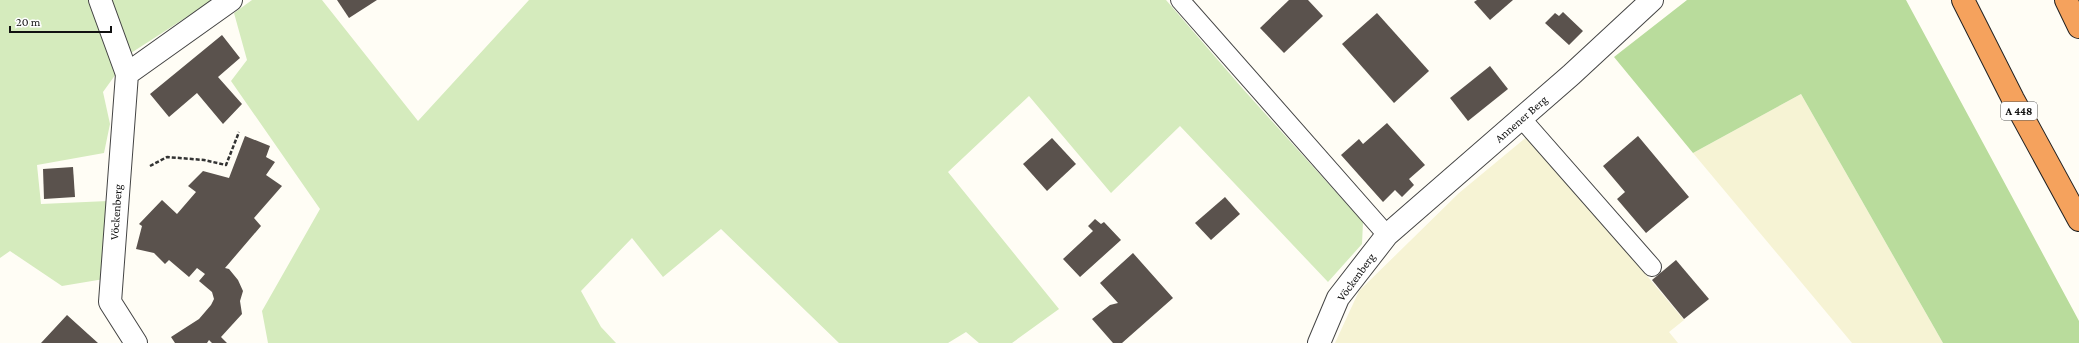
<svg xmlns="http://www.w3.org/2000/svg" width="2079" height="343" viewBox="0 0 2079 343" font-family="'Crimson Pro',serif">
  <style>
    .farmland { fill: #f6f3d4 }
    .green { fill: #d5ebbd }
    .forest { fill: #b9dc9c }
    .building { fill: #5a524d }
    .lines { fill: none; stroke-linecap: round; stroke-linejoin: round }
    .lane-casing { stroke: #444; stroke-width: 20 }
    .street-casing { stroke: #444; stroke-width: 24 }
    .highway-casing { stroke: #222; stroke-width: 24 }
    .path { stroke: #333; stroke-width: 2.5; stroke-dasharray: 4 2; stroke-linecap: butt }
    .lane { stroke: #fff; stroke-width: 18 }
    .street { stroke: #fff; stroke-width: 22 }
    .highway { stroke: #f5a25d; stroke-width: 22 }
    .labels { text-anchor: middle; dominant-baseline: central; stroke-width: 4; stroke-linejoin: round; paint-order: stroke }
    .shield { fill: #fff; stroke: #585858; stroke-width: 1 }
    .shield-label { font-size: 11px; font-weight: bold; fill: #111 }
    .street-label { font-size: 12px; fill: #111; stroke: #fff }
  </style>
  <rect width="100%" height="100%" fill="#fffdf5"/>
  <g class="farmland">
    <polygon points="1801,94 1943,343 1852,343 1693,153"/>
    <polygon points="1529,135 1684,320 1669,332 1678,343 1335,343 1359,291 1459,193"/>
  </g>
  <g class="green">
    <polygon points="0,0 213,0 131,53 103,92 110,124 104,153 37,165 41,204 108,201 104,279 62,286 10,251 0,258"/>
    <polygon points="252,0 322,0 418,121 529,0 1166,0 1243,89 1363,222 1362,244 1328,282 1180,126 1111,193 1029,96 948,172 1059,309 1012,343 979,343 966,332 948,343 839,343 721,229 663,277 632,238 581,291 601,327 616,343 268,343 262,311 320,209 231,81 247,60 234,13"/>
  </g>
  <polygon class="forest" points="1687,0 1906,0 2079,321 2079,343 1943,343 1801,94 1693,153 1614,57"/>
  <g class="building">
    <polygon points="337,0 377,0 349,18"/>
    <polygon points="1289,0 1308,0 1323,16 1284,53 1260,28"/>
    <polygon points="1477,0 1513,0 1490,20 1474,2"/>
    <polygon points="1563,12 1583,31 1569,45 1545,23 1555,13 1559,16"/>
    <polygon points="1377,13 1429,71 1394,103 1342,44"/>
    <polygon points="222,35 240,58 218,77 242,104 223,124 197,93 169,117 150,94"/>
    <polygon points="1490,66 1508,89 1468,121 1450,98"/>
    <polygon points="1387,123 1425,165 1409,179 1414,185 1402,197 1395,190 1383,202 1341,155 1359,139 1363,144"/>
    <polygon points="245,136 270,146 266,157 275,162 266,175 282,186 254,218 261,226 225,268 229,269 238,280 243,291 240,301 242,314 221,337 227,343 212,343 209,340 207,343 175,343 171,337 199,319 211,305 214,299 212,292 199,281 205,274 197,268 189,277 169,260 165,264 154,253 136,249 142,226 139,224 162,200 177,214 196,192 188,186 203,171 229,178"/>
    <polygon points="1638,136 1689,197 1646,233 1617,199 1625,192 1603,166"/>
    <polygon points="1052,138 1076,164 1047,191 1023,164"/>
    <polygon points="73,167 75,197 44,199 43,169"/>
    <polygon points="1225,197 1240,214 1211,240 1195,223"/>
    <polygon points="1095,219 1101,224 1104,222 1121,240 1080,277 1063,259 1093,231 1088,226"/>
    <polygon points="1133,253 1173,298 1122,343 1113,343 1092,319 1110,305 1118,303 1100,283"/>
    <polygon points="1676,260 1709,299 1684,319 1652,280"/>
    <polygon points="67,315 88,334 98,343 41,343"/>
  </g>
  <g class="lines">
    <g class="lane-casing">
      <g id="lane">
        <polyline points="1180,0 1387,235"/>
        <polyline points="1522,119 1652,267"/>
      </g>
    </g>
    <g class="street-casing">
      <g id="street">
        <polyline points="100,0 127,74"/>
        <polyline points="136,343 110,302 127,74 231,0"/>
        <polyline points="1319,343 1338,298 1387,235 1571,75 1652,0"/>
      </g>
    </g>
    <g class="highway-casing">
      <g id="highway">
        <polyline points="1963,0 2013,99 2079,220"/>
        <polyline points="2066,0 2079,27"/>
      </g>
    </g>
    <polyline class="path" points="150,166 167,157 204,160 226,165 239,132"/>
    <use href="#lane" class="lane"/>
    <use href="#street" class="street"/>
    <use href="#highway" class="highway"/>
  </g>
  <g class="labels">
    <rect class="shield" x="2001" y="102" width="36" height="18" rx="3"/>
    <g class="shield-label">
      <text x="2019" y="111">A 448</text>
    </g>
    <g class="street-label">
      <text transform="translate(1521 119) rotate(-41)">Annener Berg</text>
      <text transform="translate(116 212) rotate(-86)">Vöckenberg</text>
      <text transform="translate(1356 277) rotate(-54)">Vöckenberg</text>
    </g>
  </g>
  <path d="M10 26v6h101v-6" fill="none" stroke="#111111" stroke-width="2"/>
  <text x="16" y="26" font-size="12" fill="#111111" stroke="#ffffff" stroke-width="3" paint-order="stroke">20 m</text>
</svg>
